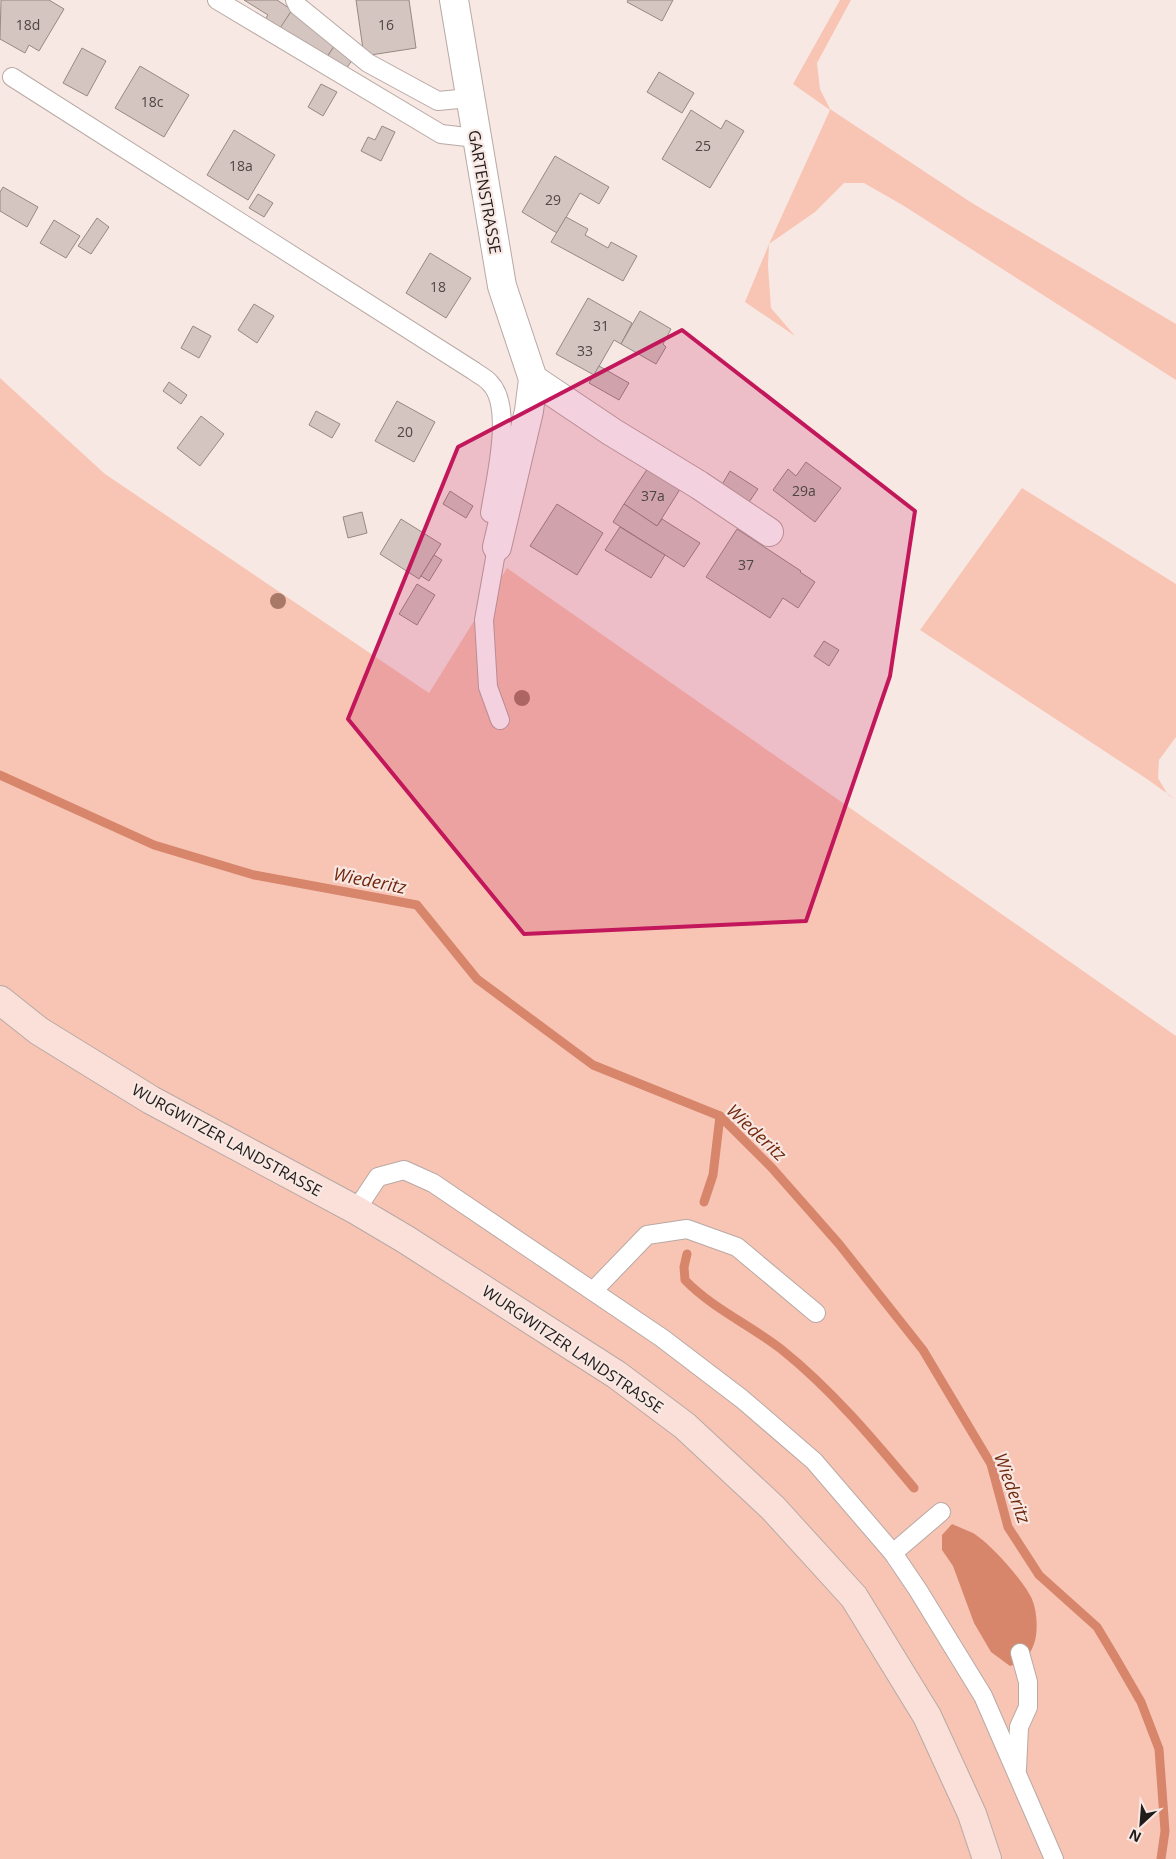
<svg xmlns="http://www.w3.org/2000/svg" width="1176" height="1859" viewBox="0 0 1176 1859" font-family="'Open Sans',sans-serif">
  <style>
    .green { fill: #f8c5b4 }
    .water { fill: #d7866b }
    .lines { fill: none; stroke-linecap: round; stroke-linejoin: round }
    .stream { stroke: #d7866b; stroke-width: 9 }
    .building { fill: #d4c5c0; stroke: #968883 }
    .service-casing { stroke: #b8a9a4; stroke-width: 20 }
    .minor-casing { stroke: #b8a9a4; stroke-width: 30 }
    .secondary-casing { stroke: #b8a9a4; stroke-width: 30 }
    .service { stroke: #fff; stroke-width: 18 }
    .minor { stroke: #fff; stroke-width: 28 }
    .secondary { stroke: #fae0d8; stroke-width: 28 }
    .tree { fill: #a87967 }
    .marked { fill: #c2185b; fill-opacity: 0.2; stroke: #c2185b; stroke-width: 4; stroke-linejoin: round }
    .labels { text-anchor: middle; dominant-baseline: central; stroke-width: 4.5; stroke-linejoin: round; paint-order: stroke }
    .number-label { font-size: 14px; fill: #4e4643 }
    .street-label { font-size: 16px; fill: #211b19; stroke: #f8e8e3 }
    .water-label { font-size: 18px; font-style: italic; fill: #71280d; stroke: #f8e8e3 }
  </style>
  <rect width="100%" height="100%" fill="#f8e8e3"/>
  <g class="green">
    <polygon points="840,0 851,0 817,63 820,89 830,109 972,203 1176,324 1176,380 904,206 864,183 844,183 815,212 769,244 768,266 771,308 795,336 745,302 769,244 830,110 793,84"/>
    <polygon points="0,378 105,474 429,693 507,568 1176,1036 1176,1859 0,1859"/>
    <polygon points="1022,488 1176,584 1176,737 1159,760 1158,778 1168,795 1176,800 1147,779 920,630"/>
  </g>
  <path class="water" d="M 952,1524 C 959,1527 966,1530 973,1533 C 990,1543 1024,1581 1032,1599 C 1037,1611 1038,1628 1035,1641 C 1030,1656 1025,1662 1010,1666 L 991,1652 L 974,1623 L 953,1566 L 942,1550 L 942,1535 Z"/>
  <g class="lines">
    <g class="stream">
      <polyline points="0,775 154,845 254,875 417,905 477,979 593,1065 720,1116 772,1168 839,1244 923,1350 991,1464 1008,1527 1039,1575 1097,1627 1115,1657 1141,1702 1159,1749 1165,1831 1161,1859"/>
      <polyline points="704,1202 713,1175 720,1116"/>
      <path d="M 687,1254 L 684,1267 L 685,1280 C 712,1308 750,1325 781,1349 C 831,1389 873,1439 914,1488"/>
    </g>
  </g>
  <g class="building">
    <polygon points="1,0 49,0 64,9 39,51 29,45 25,53 0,39"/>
    <polygon points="244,0 277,0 292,10 279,31 264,21 268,15"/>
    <polygon points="356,0 409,0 416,48 364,56"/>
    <polygon points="628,0 673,0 662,21 627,2"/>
    <polygon points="292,10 339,39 327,57 280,28"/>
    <polygon points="339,39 355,56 346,69 327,57"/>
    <polygon points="82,48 106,61 87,96 63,83"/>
    <polygon points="140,66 189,95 164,137 115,108"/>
    <polygon points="659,72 694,93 682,113 647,92"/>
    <polygon points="321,84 337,92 323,116 308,107"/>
    <polygon points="691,110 721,129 726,120 744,131 710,188 662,159"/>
    <polygon points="382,126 395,132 381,161 361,151 368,137 375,140"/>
    <polygon points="234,130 275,155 248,200 207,175"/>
    <polygon points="555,156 609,187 599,204 580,193 557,233 522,212"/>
    <polygon points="3,187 38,207 27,227 0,211 0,192"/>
    <polygon points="258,194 273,203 264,217 249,208"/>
    <polygon points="566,217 588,229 585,235 608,248 611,242 637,256 623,281 551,242"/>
    <polygon points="97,218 109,227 91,254 78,246"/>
    <polygon points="54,220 80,236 66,258 40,243"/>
    <polygon points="430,253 471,278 446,318 406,293"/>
    <polygon points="588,298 632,323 621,344 614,340 594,375 556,354"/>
    <polygon points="254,304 274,316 257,343 238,330"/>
    <polygon points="640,311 671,329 663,344 666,347 656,364 621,344"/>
    <polygon points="193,326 211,336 199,358 181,348"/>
    <polygon points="599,366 629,383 619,400 589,383"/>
    <polygon points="169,382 187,395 181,404 163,391"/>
    <polygon points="397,401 435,422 414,462 375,441"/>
    <polygon points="316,411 340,424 332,438 309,425"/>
    <polygon points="201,416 224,434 200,466 177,448"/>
    <polygon points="806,462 841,488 815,522 773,490 788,469 796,476"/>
    <polygon points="650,465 682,486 657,526 624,504"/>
    <polygon points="730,471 758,489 747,505 720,488"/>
    <polygon points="450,491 473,506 466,518 443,504"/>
    <polygon points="557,504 603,533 577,575 530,546"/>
    <polygon points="624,504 657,526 662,519 700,543 684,567 613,522"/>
    <polygon points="362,512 367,533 348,538 343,517"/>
    <polygon points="401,519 441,544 419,579 380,554"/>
    <polygon points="620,527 665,555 651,578 605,550"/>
    <polygon points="737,529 801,571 800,572 815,582 798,608 783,598 770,618 706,577"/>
    <polygon points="434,555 442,560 429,581 421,576"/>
    <polygon points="417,584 435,595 417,625 399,614"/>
    <polygon points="824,641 839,650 829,666 814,656"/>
  </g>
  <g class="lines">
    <g class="service-casing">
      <g id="service">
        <polyline points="217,0 441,134 476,138"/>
        <polyline points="295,0 298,6 368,63 438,101 469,98"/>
        <path d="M 12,77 L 474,371 C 479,375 486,378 490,383 C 514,407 495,481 490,513"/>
        <polyline points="497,547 484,620 488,687 500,720"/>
        <polyline points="356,1210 378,1177 404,1170 433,1183 662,1338 742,1399 814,1461 893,1553 918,1590 983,1696 1054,1859"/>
        <polyline points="593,1291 647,1235 687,1229 737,1247 816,1313"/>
        <polyline points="893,1553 941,1512"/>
        <polyline points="1017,1769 1019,1727 1028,1707 1028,1682 1020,1653"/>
      </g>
    </g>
    <g class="minor-casing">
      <g id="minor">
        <polyline points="454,0 502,286 533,379 529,411 497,547"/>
        <polyline points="533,379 612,432 699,485 769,532"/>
      </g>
    </g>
    <g class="secondary-casing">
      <polyline id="secondary" points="0,1000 39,1031 151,1100 356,1210 405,1239 617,1375 685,1426 773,1508 854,1597 927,1716 972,1814 987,1859"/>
    </g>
    <use href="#service" class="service"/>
    <use href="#minor" class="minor"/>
    <use href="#secondary" class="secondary"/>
  </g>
  <g class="tree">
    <circle cx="278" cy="601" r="8"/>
    <circle cx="522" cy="698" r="8"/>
  </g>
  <path class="marked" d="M 682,330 L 915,511 L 890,676 L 806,921 L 524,934 L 348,719 L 458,447 Z"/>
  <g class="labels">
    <g class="number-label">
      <text x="28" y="24">18d</text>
      <text x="386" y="24">16</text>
      <text x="152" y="101">18c</text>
      <text x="703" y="145">25</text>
      <text x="241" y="165">18a</text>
      <text x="553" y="199">29</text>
      <text x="438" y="286">18</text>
      <text x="601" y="325">31</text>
      <text x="585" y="350">33</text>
      <text x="405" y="431">20</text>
      <text x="804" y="490">29a</text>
      <text x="653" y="495">37a</text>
      <text x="746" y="564">37</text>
    </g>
    <g class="street-label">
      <text transform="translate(485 192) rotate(80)">GARTENSTRASSE</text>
      <text transform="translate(227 1140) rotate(29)">WURGWITZER LANDSTRASSE</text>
      <text transform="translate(573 1349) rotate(34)">WURGWITZER LANDSTRASSE</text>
    </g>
    <g class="water-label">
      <text transform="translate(370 880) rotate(11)">Wiederitz</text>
      <text transform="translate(757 1132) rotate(43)">Wiederitz</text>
      <text transform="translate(1013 1488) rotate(70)">Wiederitz</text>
    </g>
  </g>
  <g transform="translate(1141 1824) rotate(206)" stroke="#f8e8e3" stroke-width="4" paint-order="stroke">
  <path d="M0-4L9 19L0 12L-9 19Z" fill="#211b19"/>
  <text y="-8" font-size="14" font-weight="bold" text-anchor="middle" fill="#211b19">N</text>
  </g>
</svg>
